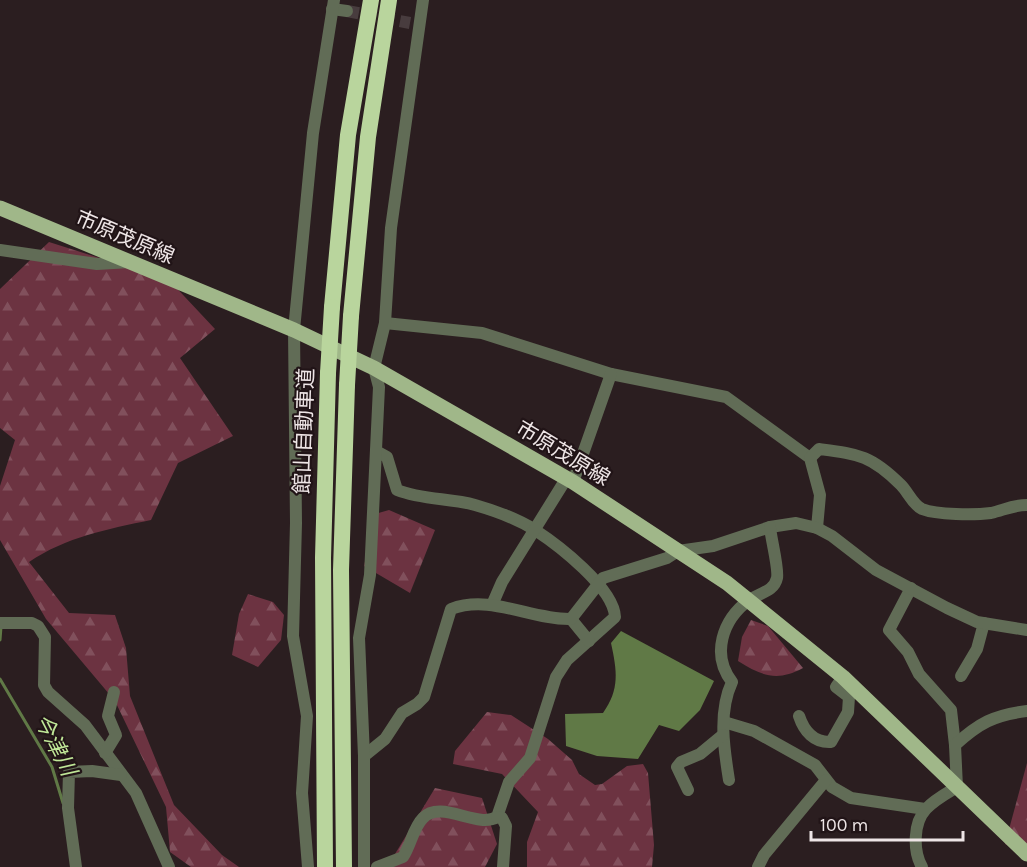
<svg xmlns="http://www.w3.org/2000/svg" width="1027" height="867" viewBox="0 0 1027 867" font-family="Karla,'Noto Sans JP',sans-serif">
  <style>
    .forest { fill: url(#forest-firs) }
    .water { fill: #607946 }
    .lines { fill: none; stroke-linecap: round; stroke-linejoin: round }
    .stream { stroke: #607946; stroke-width: 3 }
    .minor-tunnel { stroke: #483c3e; stroke-width: 12; stroke-dasharray: 12 6; stroke-linecap: butt }
    .minor { stroke: #616c56; stroke-width: 12 }
    .major { stroke: #a0b789; stroke-width: 15 }
    .highway { stroke: #b9d59d; stroke-width: 16 }
    .highway-bridge { stroke: #b9d59d; stroke-width: 16 }
    .labels { text-anchor: middle; dominant-baseline: central; stroke-width: 4.5; stroke-linejoin: round; paint-order: stroke }
    .street-label { font-size: 21px; fill: #eee5e6; stroke: #211417 }
    .water-label { font-size: 22px; font-style: italic; fill: #c0e798; stroke: #211417 }
  </style>
  <defs>
    <pattern id="forest-firs" width="22" height="20" patternUnits="userSpaceOnUse" patternTransform="scale(1.5)"><rect width="22" height="20" fill="#6c3341"/><path d="M5 1l3.5 6h-7zM16 11l3.5 6h-7z" fill="#81505c"/></pattern>
  </defs>
  <rect width="100%" height="100%" fill="#2b1e20"/>
  <g class="forest">
    <path d="M 49,242 L 169,280 L 215,329 L 180,358 L 233,436 L 178,463 L 151,520 C 108,529 66,537 29,562 L 69,613 L 115,615 L 126,648 L 130,696 L 174,805 L 222,855 L 239,867 L 191,867 L 170,852 L 166,807 L 115,701 L 46,619 L 0,540 L 0,486 L 15,440 L 0,428 L 0,289 Z"/>
    <polygon points="389,510 435,530 410,593 364,566 375,514"/>
    <polygon points="248,594 273,602 284,615 281,640 258,667 232,655 239,614"/>
    <path d="M 751,620 L 768,626 L 803,668 C 777,682 762,676 738,661 L 742,637 Z"/>
    <polygon points="487,712 511,715 548,739 572,760 579,774 595,785 602,784 627,766 643,764 648,773 654,845 652,867 527,867 527,842 538,812 502,774 453,764 455,751"/>
    <polygon points="1027,763 1027,855 1005,844"/>
    <polygon points="435,788 482,798 497,844 485,867 394,867 395,854"/>
  </g>
  <path class="water" d="M 621,631 L 714,681 L 700,710 L 679,731 L 659,725 L 638,759 L 597,756 L 566,746 L 565,714 L 603,713 C 620,689 617,671 611,643 Z"/>
  <g class="lines">
    <g class="stream">
      <polyline points="0,640 1,627"/>
      <polyline points="0,679 52,767 63,803"/>
    </g>
    <polyline class="minor-tunnel" points="347,11 410,23"/>
    <g class="minor">
      <polyline points="332,9 347,11"/>
      <polyline points="0,250 97,264 130,262"/>
      <polyline points="385,323 482,333 611,374 726,397 810,458 820,495 817,528"/>
      <path d="M 376,451 L 387,457 L 397,490 C 422,500 450,498 475,505 C 496,511 516,518 535,530 C 558,545 614,588 615,617 L 567,660 L 556,677 L 530,758 L 509,782 L 497,817 C 477,829 441,799 423,818 C 413,828 411,845 403,857 L 377,867"/>
      <path d="M 810,458 L 819,449 C 858,454 871,455 901,485 C 908,492 913,505 922,509 C 937,515 975,515 991,513 C 1004,510 1013,505 1027,505"/>
      <polyline points="573,482 611,374"/>
      <polyline points="911,588 889,630 908,652 919,674 951,710 955,745"/>
      <polyline points="492,605 502,582 566,479"/>
      <polyline points="571,619 589,641"/>
      <polyline points="0,623 32,623 38,626 45,637 44,685 48,692 85,725 136,793 169,867"/>
      <polyline points="961,676 977,649 984,623"/>
      <path d="M 799,716 C 804,731 814,743 831,742 L 848,712 L 849,697 L 836,687 L 843,677"/>
      <polyline points="724,722 754,731 815,765 832,787 851,798 925,809"/>
      <polyline points="105,753 116,735 108,716 114,692"/>
      <path d="M 364,756 L 385,739 L 402,713 L 417,704 L 424,697 L 451,609 C 491,594 531,620 571,619 L 603,578 L 667,558 L 678,551 L 713,546 L 770,527 L 796,523 L 817,528 L 832,536 L 876,570 L 947,608 L 977,622 L 1027,630"/>
      <path d="M 729,780 C 724,749 718,712 732,682 C 711,655 722,620 749,600 C 759,593 774,592 777,578 C 779,569 771,539 770,527"/>
      <polyline points="688,790 677,767 681,762 700,754 723,735"/>
      <polyline points="497,817 502,818 506,826 503,867"/>
      <polyline points="76,867 68,808 69,772 92,771 121,775"/>
      <polyline points="308,867 302,793 307,716 293,636 296,523 294,330 313,133 334,0"/>
      <polyline points="364,867 364,756 359,638 370,575 379,387 374,368 385,323 391,228 423,0"/>
      <polyline points="758,867 764,855 826,780"/>
      <path d="M 922,867 C 913,851 913,823 926,809 C 934,800 947,793 957,787 L 955,745 C 979,723 994,715 1027,711"/>
    </g>
    <polyline class="major" points="0,208 294,330 374,368 573,482 727,583 843,677 1027,854"/>
    <g class="highway">
      <polyline points="332,307 348,135 371,0"/>
      <polyline points="351,316 368,137 389,0"/>
      <polyline points="325,867 323,558 328,373"/>
      <polyline points="344,867 341,570 347,385"/>
    </g>
    <g class="highway-bridge">
      <polyline points="328,373 332,307"/>
      <polyline points="347,385 351,316"/>
    </g>
  </g>
  <g class="labels">
    <g class="street-label">
      <text transform="translate(125 237) rotate(23)">市原茂原線</text>
      <text transform="translate(304 431) rotate(-88)">館山自動車道</text>
      <text transform="translate(563 453) rotate(31)">市原茂原線</text>
    </g>
    <g class="water-label">
      <text transform="translate(55 745) rotate(63)">今津川</text>
    </g>
  </g>
  <path d="M811 831v9h152v-9" fill="none" stroke="#eee5e6" stroke-width="3"/>
  <text x="820" y="831" font-size="18" fill="#eee5e6" stroke="#211417" stroke-width="4.5" paint-order="stroke">100 m</text>
</svg>
